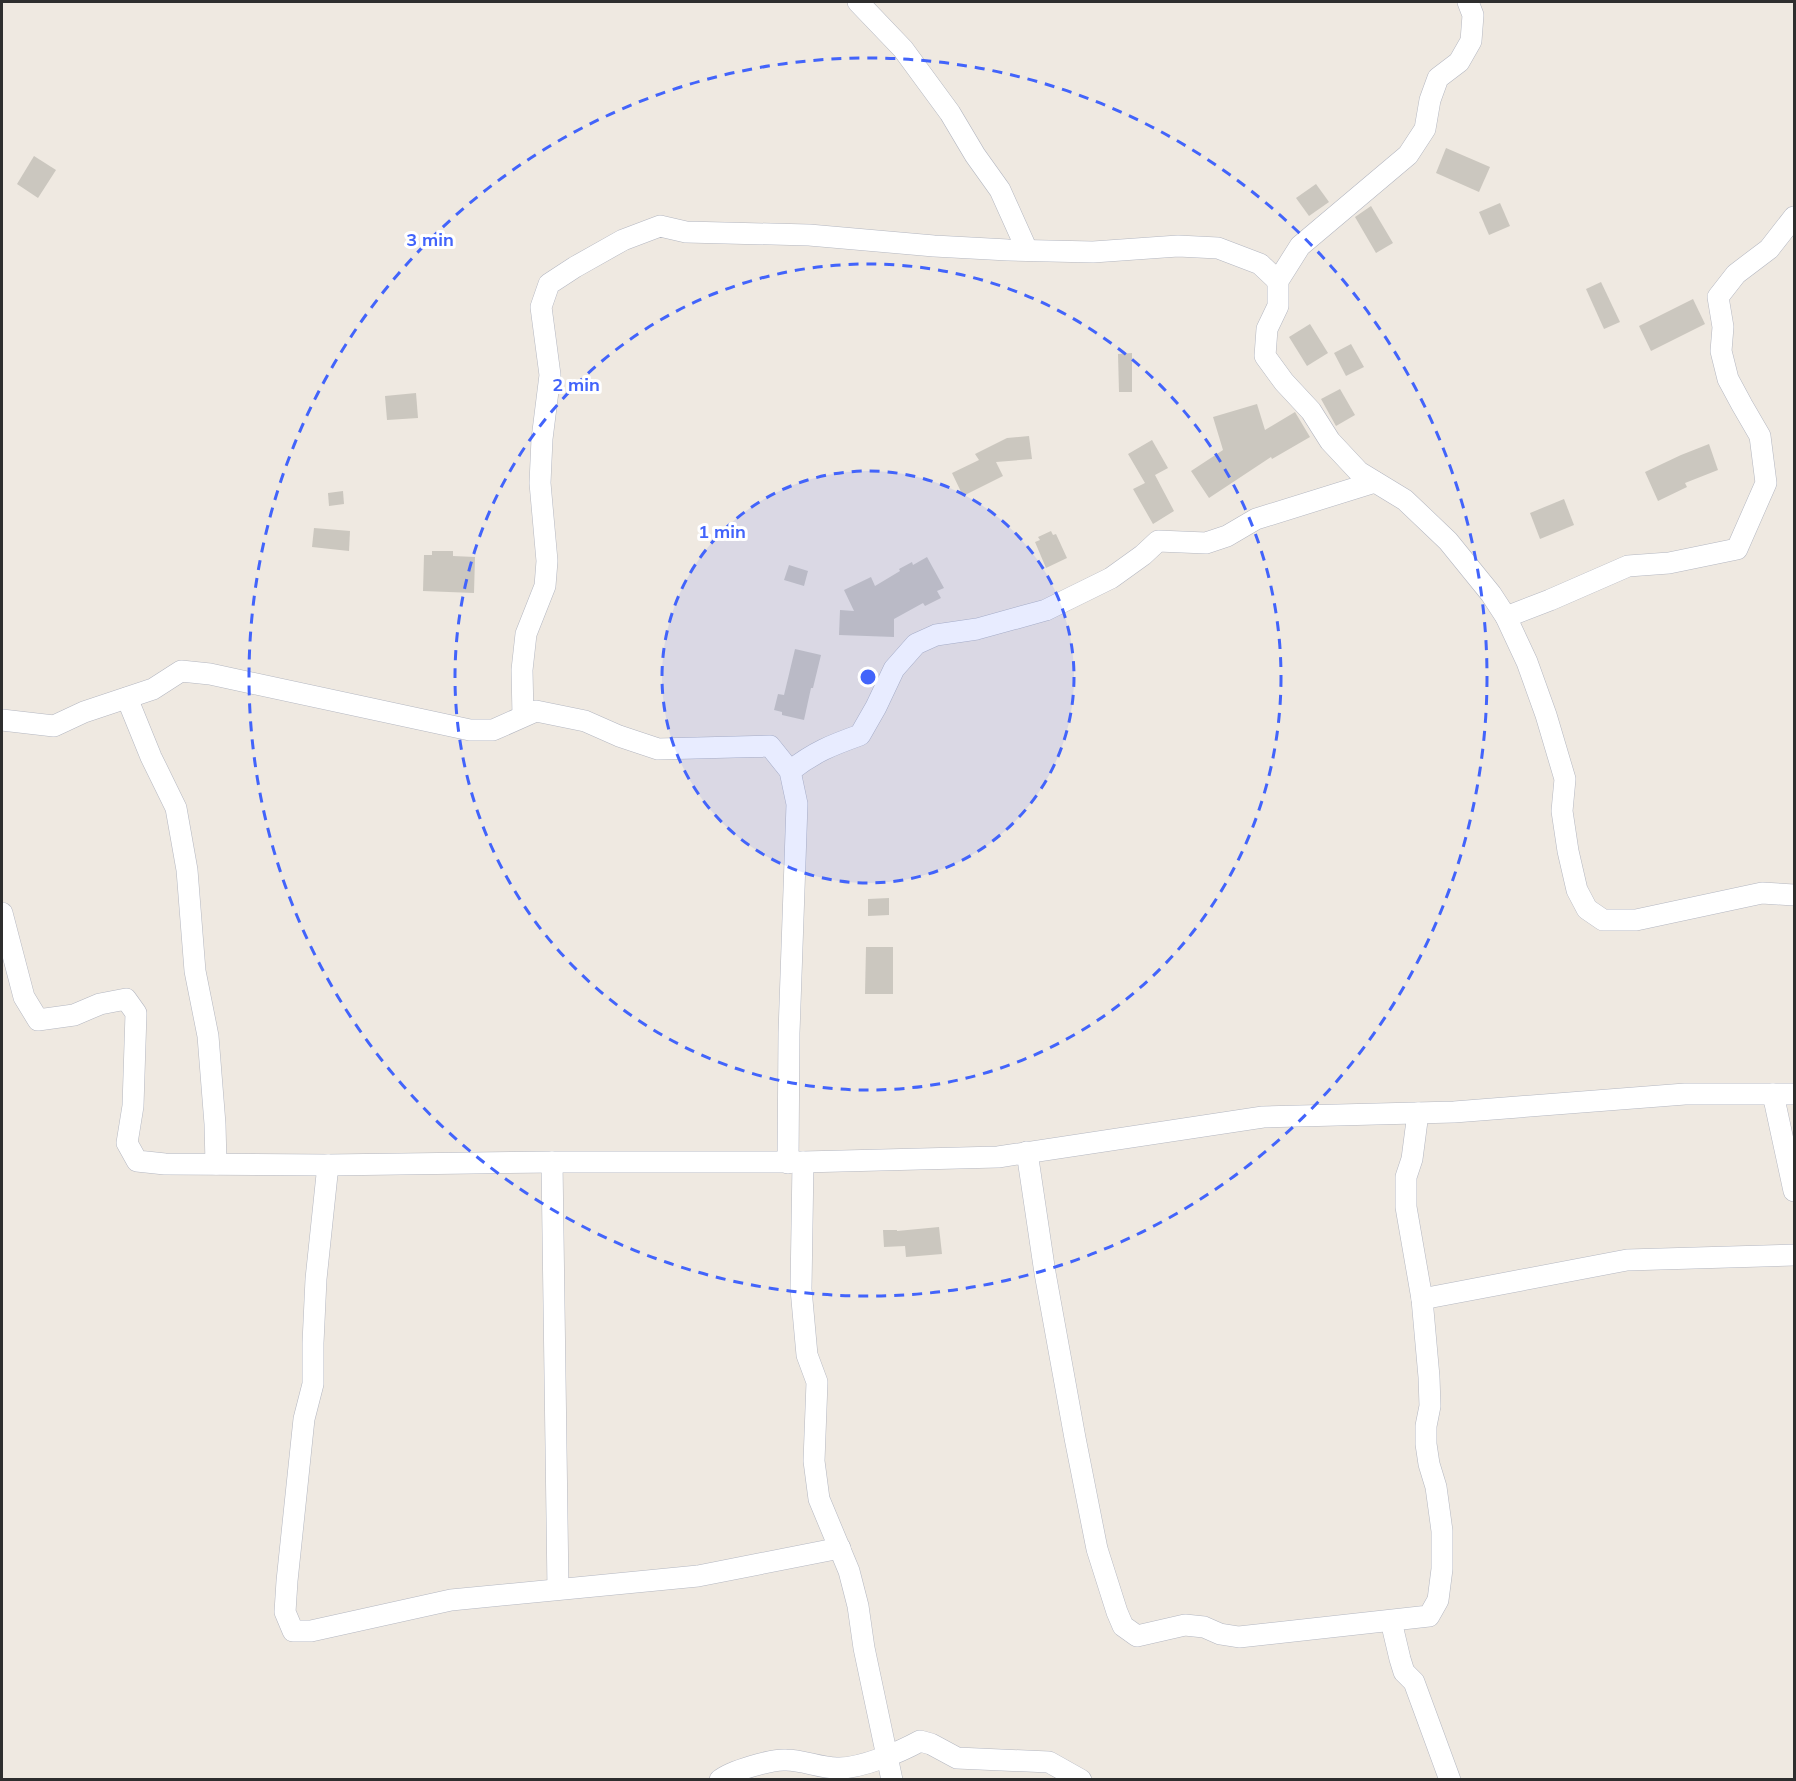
<svg xmlns="http://www.w3.org/2000/svg" width="1796" height="1781" viewBox="0 0 1796 1781" font-family="Mulish,sans-serif">
  <style>
    .building { fill: #cbc7bf }
    .lines { fill: none; stroke-linecap: round; stroke-linejoin: round }
    .minor-casing { stroke: #b4b7c1; stroke-width: 22 }
    .minor { stroke: #fff; stroke-width: 21 }
    .ring { fill: none; stroke: #4264fb; stroke-width: 3; stroke-dasharray: 10 8 }
    .centre { fill: #4264fb; stroke: #fff; stroke-width: 3 }
    .ring-label { font-size: 18px; text-anchor: middle; font-weight: bold; fill: #4264fb; stroke: #fff; stroke-width: 6; stroke-linejoin: round; paint-order: stroke }
  </style>
  <rect width="100%" height="100%" fill="#efe9e1"/>
  <g class="building">
    <polygon points="1446,148 1490,167 1479,192 1436,173"/>
    <polygon points="34,156 56,170 38,198 17,184"/>
    <polygon points="1316,184 1329,202 1309,216 1296,198"/>
    <polygon points="1500,203 1510,226 1489,235 1479,212"/>
    <polygon points="1371,206 1393,243 1376,253 1355,217"/>
    <polygon points="1601,282 1620,322 1604,329 1586,289"/>
    <polygon points="1693,299 1705,324 1651,351 1639,326"/>
    <polygon points="1310,324 1328,353 1307,366 1289,337"/>
    <polygon points="1351,344 1364,367 1346,376 1334,353"/>
    <polygon points="1132,353 1132,392 1119,392 1118,354"/>
    <polygon points="1340,389 1355,415 1336,426 1321,399"/>
    <polygon points="416,393 418,418 387,420 385,396"/>
    <polygon points="1257,404 1265,430 1295,412 1310,437 1272,459 1271,457 1209,498 1191,471 1223,450 1213,417"/>
    <polygon points="1029,436 1032,459 996,462 1003,476 963,496 952,473 979,460 975,454 1007,438"/>
    <polygon points="1152,440 1168,468 1155,475 1174,511 1153,524 1133,489 1145,483 1128,454"/>
    <polygon points="1709,444 1718,470 1685,483 1687,487 1658,501 1645,472 1681,455"/>
    <polygon points="343,491 344,504 329,506 328,493"/>
    <polygon points="1564,499 1574,525 1540,539 1530,513"/>
    <polygon points="314,528 350,531 349,551 312,547"/>
    <polygon points="1051,531 1053,535 1056,534 1067,558 1046,568 1035,542 1040,540 1038,537"/>
    <polygon points="432,551 453,551 453,556 475,557 474,593 423,591 424,555 432,555"/>
    <polygon points="927,557 944,588 937,591 941,598 925,606 923,603 894,619 894,637 839,635 840,610 854,611 844,590 871,577 875,586 900,571 899,569 912,562 913,565"/>
    <polygon points="789,565 808,571 804,586 784,580"/>
    <polygon points="795,649 821,655 813,688 811,688 804,720 782,715 782,712 774,710 778,694 784,695"/>
    <polygon points="889,898 889,915 868,916 868,899"/>
    <polygon points="866,947 893,947 893,994 865,994"/>
    <polygon points="939,1227 942,1254 906,1257 905,1246 884,1247 883,1230 897,1230 897,1231"/>
  </g>
  <g class="lines">
    <g class="minor-casing">
      <g id="minor">
        <polyline points="858,2 903,49 950,113 975,155 1000,190 1027,250"/>
        <polyline points="1468,2 1473,15 1471,41 1459,62 1438,78 1430,100 1425,129 1408,155 1300,246 1278,281 1278,306 1267,329 1265,356 1284,382 1311,411 1330,441 1359,472 1405,500 1448,541 1491,594 1506,617 1527,662 1546,715 1565,779 1562,811 1568,851 1577,890 1587,909 1603,920 1636,920 1762,893 1794,895"/>
        <polyline points="1506,617 1550,600 1628,566 1669,563 1737,549 1766,483 1760,436 1742,405 1728,379 1721,351 1723,327 1718,297 1736,274 1769,249 1794,217"/>
        <polyline points="127,698 151,757 176,808 187,870 195,971 208,1036 215,1124 216,1164"/>
        <polyline points="523,716 522,670 526,634 545,586 547,561 540,483 542,439 550,375 541,307 549,284 575,267 623,240 660,226 686,232 809,235 934,246 1008,250 1093,252 1178,246 1218,248 1260,264 1278,281"/>
        <polyline points="2,720 54,726 84,712 153,689 181,671 210,674 470,730 493,730 536,711 585,721 619,736 658,749 770,746 790,771 797,804 789,1033 788,1163"/>
        <path d="M 790,771 C 814,752 832,745 860,735 L 876,707 L 894,669 L 916,644 L 936,635 L 977,629 L 1046,610 L 1111,578 L 1143,555 L 1158,541 L 1206,543 L 1227,536 L 1256,519 L 1375,482"/>
        <polyline points="2,913 24,997 38,1020 74,1015 100,1004 126,999 136,1013 133,1106 127,1143 137,1161 165,1164 328,1165 552,1162 803,1162 998,1157 1263,1117 1454,1112 1685,1094 1794,1094"/>
        <polyline points="1773,1094 1794,1191"/>
        <polyline points="1027,1152 1045,1273 1075,1438 1097,1549 1117,1612 1123,1626 1137,1636 1185,1625 1204,1627 1220,1634 1239,1637 1429,1616 1438,1600 1442,1569 1442,1531 1436,1487 1429,1464 1426,1444 1426,1426 1430,1406 1429,1377 1422,1299 1406,1207 1406,1177 1412,1159 1418,1113"/>
        <polyline points="552,1162 558,1589"/>
        <polyline points="803,1162 801,1289 807,1355 817,1382 814,1461 819,1499 849,1571 858,1606 864,1648 892,1780"/>
        <polyline points="328,1165 316,1279 313,1343 313,1384 304,1419 287,1581 285,1612 293,1631 311,1631 451,1600 698,1576 840,1548"/>
        <polyline points="1422,1299 1627,1260 1794,1255"/>
        <polyline points="1391,1621 1400,1659 1404,1672 1414,1682 1450,1780"/>
        <path d="M 720,1780 C 731,1771 772,1759 786,1760 C 803,1760 820,1768 837,1768 C 860,1769 900,1752 920,1741 L 931,1744 L 957,1758 L 1049,1762 L 1081,1780"/>
      </g>
    </g>
    <use href="#minor" class="minor"/>
  </g>
  <circle cx="868" cy="677" r="206" fill="#4264fb" fill-opacity=".12"/>
  <g class="ring">
    <circle cx="868" cy="677" r="206"/>
    <circle cx="868" cy="677" r="413"/>
    <circle cx="868" cy="677" r="619"/>
  </g>
  <circle cx="868" cy="677" r="9" class="centre"/>
  <g class="ring-label">
    <text x="430" y="246">3 min</text>
    <text x="576" y="391">2 min</text>
    <text x="722" y="538">1 min</text>
  </g>
  <rect width="1796" height="1781" fill="none" stroke="#2e2e2e" stroke-width="6"/>
</svg>
